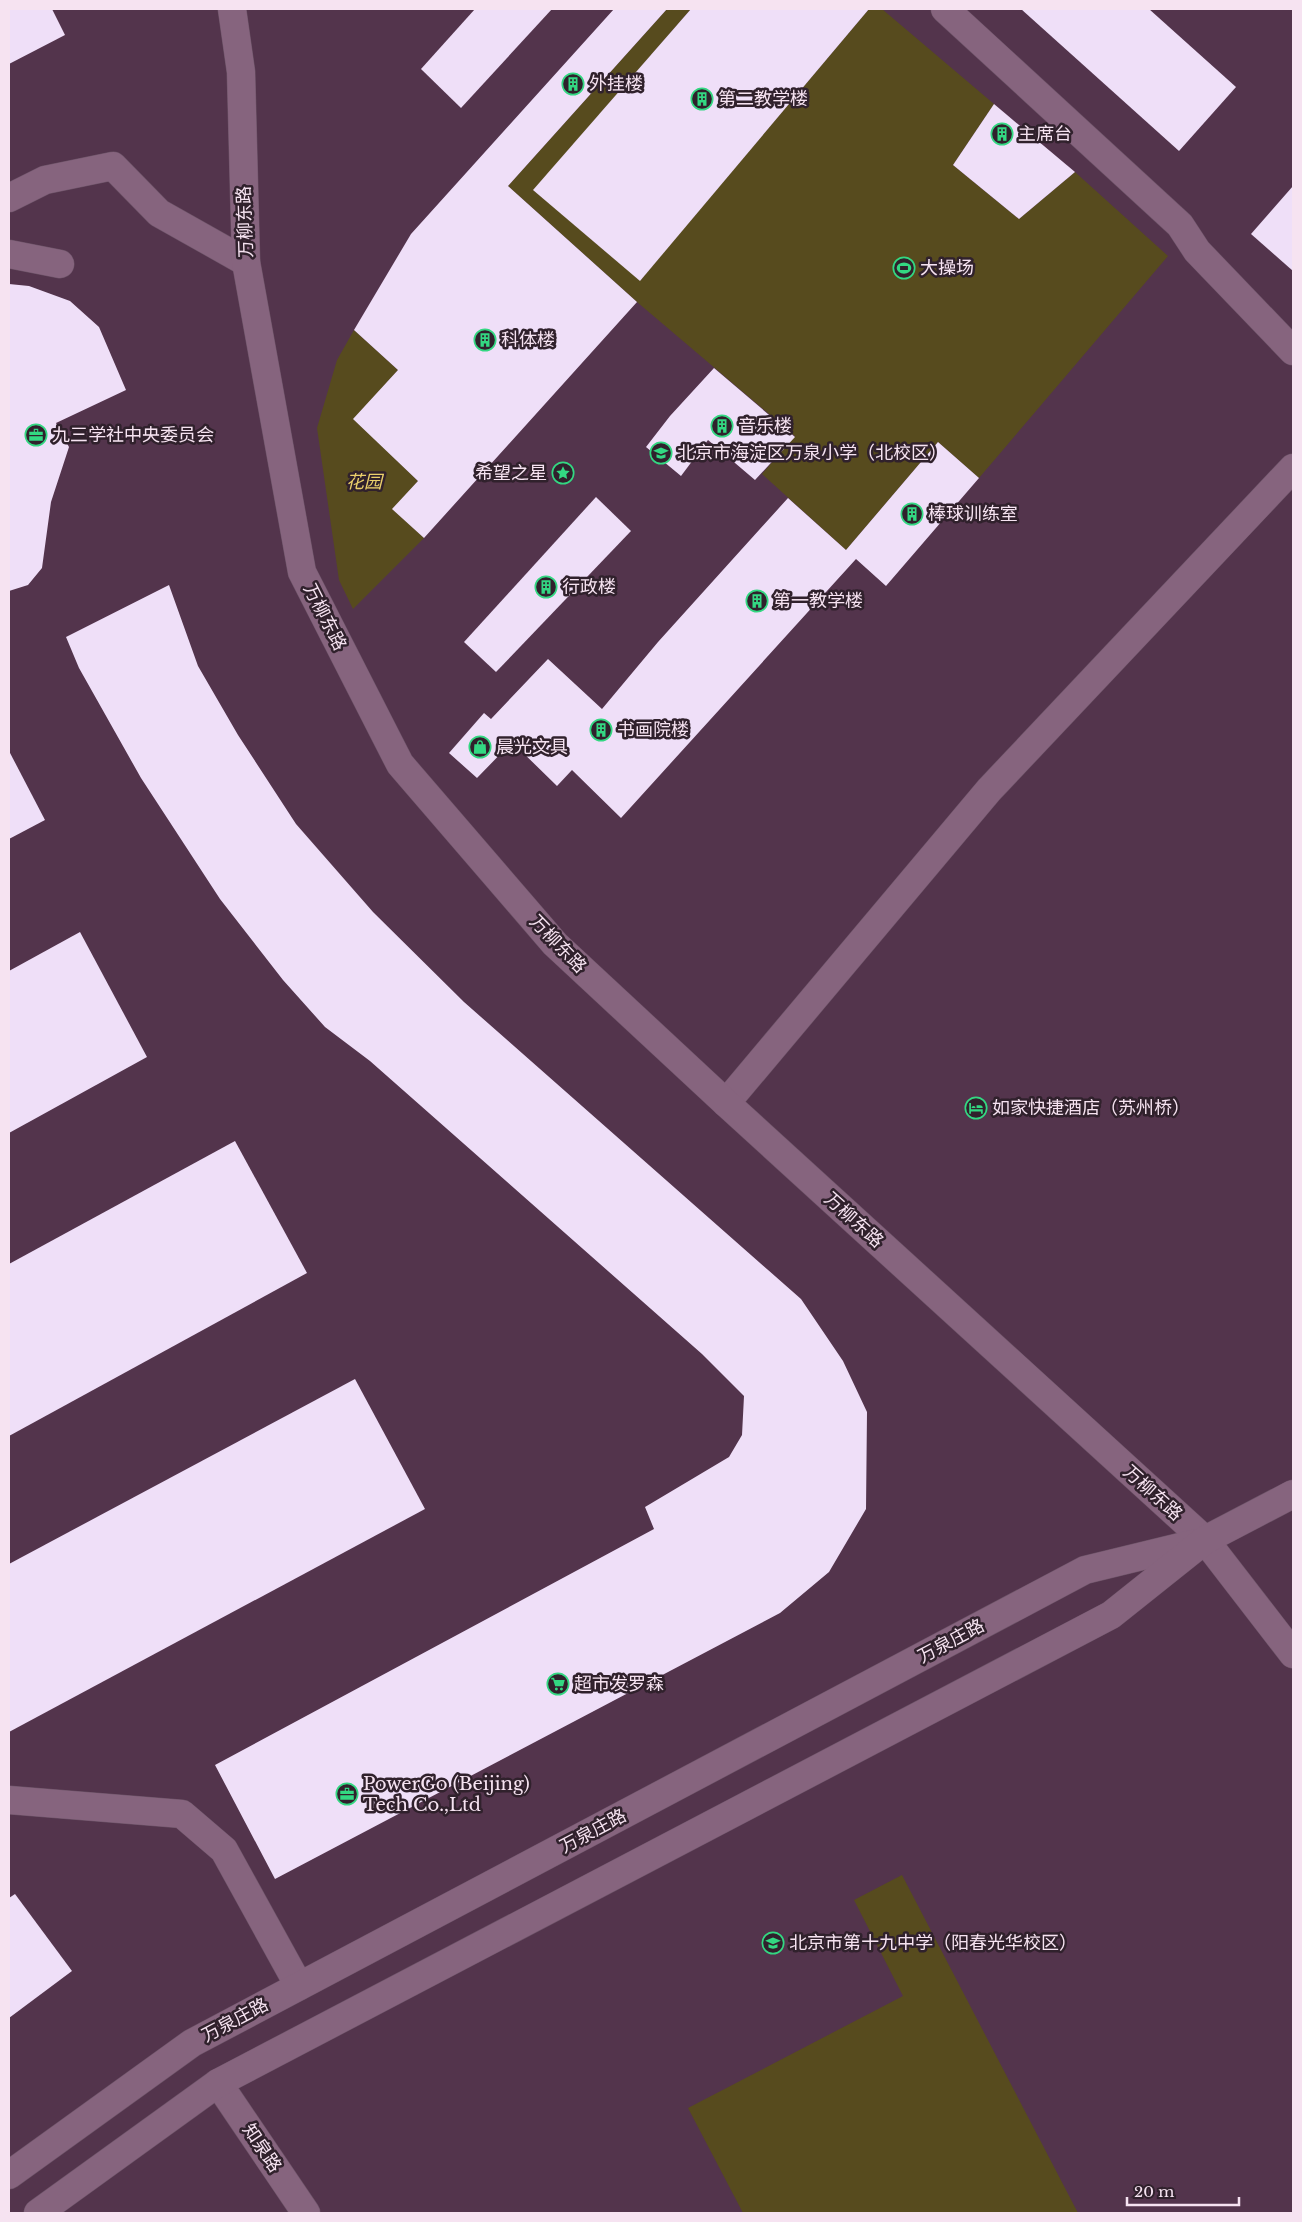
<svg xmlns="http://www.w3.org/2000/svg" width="1302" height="2222" viewBox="0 0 1302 2222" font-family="'Libre Baskerville','Noto Sans SC',serif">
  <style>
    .green { fill: #574b1e }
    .building { fill: #efdff8 }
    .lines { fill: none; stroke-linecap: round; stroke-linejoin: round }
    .street-casing { stroke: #6c5367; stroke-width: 29 }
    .secondary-casing { stroke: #6c5367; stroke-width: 29 }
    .street { stroke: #86647e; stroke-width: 28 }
    .secondary { stroke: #86647e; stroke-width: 28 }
    .labels { text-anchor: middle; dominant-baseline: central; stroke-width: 5; stroke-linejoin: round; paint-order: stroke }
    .poi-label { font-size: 18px; fill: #f6e3f1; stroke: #30212c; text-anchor: start }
    .street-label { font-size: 18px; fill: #f6e3f1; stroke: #30212c }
    .park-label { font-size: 18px; font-style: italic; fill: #ebd06b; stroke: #30212c }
  </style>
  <rect width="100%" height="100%" fill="#53344c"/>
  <g class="green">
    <polygon points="667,9 691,9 534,190 640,280 869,9 882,9 994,104 953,165 1019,219 1075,172 1168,256 979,478 938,442 846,550 762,474 795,436 637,302 508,186"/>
    <polygon points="354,330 398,370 354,419 418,481 393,509 424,538 353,609 339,580 317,428 337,360"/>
    <polygon points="902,1875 1078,2213 743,2213 688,2108 903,1996 854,1900"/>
  </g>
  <g class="building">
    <polygon points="9,9 52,9 65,35 9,64"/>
    <polygon points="475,9 552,9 461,108 421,69"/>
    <polygon points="614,9 667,9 508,186 637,302 424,538 392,509 418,481 353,419 398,370 354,330 411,234"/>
    <polygon points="691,9 869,9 640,281 533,190"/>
    <polygon points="1021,9 1149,9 1236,87 1179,151"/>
    <polygon points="994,104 1075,172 1019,219 953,165"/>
    <polygon points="1293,186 1293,271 1251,234"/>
    <polygon points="9,284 29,286 70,301 99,327 126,390 56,423 69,447 51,502 42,568 28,585 9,591"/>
    <polygon points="714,368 795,437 755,480 708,440 681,476 646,447 670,416"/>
    <polygon points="938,442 979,478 886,586 856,559 621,818 572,770 557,786 512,742 477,778 449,753 484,713 491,719 548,659 602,709 658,642 788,498 846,550"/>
    <polygon points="596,497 631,531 496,672 464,642"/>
    <polygon points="169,585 198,666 238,735 296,824 373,912 464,1002 801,1299 843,1361 867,1412 866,1509 829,1572 780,1613 275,1879 215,1765 654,1529 645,1507 729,1457 742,1435 744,1396 702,1354 370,1061 325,1027 283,980 220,899 141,778 79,668 66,637"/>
    <polygon points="9,751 45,820 9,839"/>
    <polygon points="80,932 147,1057 9,1133 9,971"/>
    <polygon points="235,1141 307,1273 9,1436 9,1264"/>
    <polygon points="355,1379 425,1509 9,1732 9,1564"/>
    <polygon points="15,1894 72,1971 9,2018 9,1898"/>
  </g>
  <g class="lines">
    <g class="street-casing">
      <g id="street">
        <polyline points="945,9 1180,225 1197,251 1293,351"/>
        <polyline points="9,198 45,180 113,166 159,213 246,262"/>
        <polyline points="9,254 60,264"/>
        <polyline points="726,1103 989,790 1293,468"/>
        <polyline points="9,1800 182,1814 224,1850 299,1986"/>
        <polyline points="218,2083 306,2213"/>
      </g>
    </g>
    <g class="secondary-casing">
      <g id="secondary">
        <polyline points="232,9 241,72 246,262 302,572 400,764 555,944 726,1103 1205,1540 1293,1654"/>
        <polyline points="9,2175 192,2043 1085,1570 1196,1543"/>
        <polyline points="38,2213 218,2083 1111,1615 1205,1540 1293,1494"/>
      </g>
    </g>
    <use href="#street" class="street"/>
    <use href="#secondary" class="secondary"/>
  </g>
  <defs>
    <g id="building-ring" transform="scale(1.125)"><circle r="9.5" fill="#30212c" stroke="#33d882" stroke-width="1.5"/><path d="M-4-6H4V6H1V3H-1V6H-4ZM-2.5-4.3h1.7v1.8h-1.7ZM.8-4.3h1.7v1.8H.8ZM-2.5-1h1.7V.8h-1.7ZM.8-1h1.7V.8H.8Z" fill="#33d882"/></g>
    <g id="stadium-ring" transform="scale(1.125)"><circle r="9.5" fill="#30212c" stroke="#33d882" stroke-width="1.5"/><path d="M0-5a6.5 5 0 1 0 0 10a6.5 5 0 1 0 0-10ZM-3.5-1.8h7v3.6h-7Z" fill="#33d882"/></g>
    <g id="office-ring" transform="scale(1.125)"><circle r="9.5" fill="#30212c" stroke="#33d882" stroke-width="1.5"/><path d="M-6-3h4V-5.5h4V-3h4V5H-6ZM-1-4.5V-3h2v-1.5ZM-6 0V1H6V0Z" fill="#33d882"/></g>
    <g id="school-ring" transform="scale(1.125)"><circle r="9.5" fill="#30212c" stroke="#33d882" stroke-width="1.5"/><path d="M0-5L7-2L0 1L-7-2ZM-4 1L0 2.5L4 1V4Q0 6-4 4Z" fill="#33d882"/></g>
    <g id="sight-ring" transform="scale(1.125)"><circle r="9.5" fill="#30212c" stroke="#33d882" stroke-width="1.5"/><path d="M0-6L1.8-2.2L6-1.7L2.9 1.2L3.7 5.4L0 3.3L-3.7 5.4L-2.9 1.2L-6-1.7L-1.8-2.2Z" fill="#33d882"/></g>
    <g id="shop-ring" transform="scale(1.125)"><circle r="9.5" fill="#30212c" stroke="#33d882" stroke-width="1.5"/><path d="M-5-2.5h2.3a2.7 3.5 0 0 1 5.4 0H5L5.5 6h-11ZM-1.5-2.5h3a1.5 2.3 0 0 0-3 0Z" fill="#33d882"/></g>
    <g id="hotel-ring" transform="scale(1.125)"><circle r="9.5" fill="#30212c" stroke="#33d882" stroke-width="1.5"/><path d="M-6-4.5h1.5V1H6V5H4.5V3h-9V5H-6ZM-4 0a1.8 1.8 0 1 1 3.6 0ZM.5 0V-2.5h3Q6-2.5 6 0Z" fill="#33d882"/></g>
    <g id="supermarket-ring" transform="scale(1.125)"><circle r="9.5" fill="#30212c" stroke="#33d882" stroke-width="1.5"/><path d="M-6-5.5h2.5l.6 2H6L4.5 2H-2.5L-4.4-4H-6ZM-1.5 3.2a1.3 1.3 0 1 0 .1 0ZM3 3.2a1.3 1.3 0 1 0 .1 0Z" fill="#33d882"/></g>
  </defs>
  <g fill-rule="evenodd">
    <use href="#building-ring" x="573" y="84"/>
    <use href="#building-ring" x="702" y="99"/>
    <use href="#building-ring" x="1002" y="134"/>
    <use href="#stadium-ring" x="904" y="268"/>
    <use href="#building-ring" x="485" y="340"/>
    <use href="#building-ring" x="722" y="426"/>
    <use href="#office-ring" x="36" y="435"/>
    <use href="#school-ring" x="661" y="453"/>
    <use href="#sight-ring" x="563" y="473"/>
    <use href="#building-ring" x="912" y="514"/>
    <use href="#building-ring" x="546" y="587"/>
    <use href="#building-ring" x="757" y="601"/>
    <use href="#building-ring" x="601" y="730"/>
    <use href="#shop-ring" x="480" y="747"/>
    <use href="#hotel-ring" x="976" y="1108"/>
    <use href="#supermarket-ring" x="558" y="1684"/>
    <use href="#office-ring" x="347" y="1794"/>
    <use href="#school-ring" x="773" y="1943"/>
  </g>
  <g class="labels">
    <g class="poi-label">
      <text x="589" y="84">外挂楼</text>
      <text x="718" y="99">第二教学楼</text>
      <text x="1018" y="134">主席台</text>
      <text x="920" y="268">大操场</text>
      <text x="501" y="340">科体楼</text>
      <text x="738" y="426">音乐楼</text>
      <text x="52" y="435">九三学社中央委员会</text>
      <text x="677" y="453">北京市海淀区万泉小学（北校区）</text>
      <text x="547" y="473" text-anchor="end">希望之星</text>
      <text x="928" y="514">棒球训练室</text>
      <text x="562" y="587">行政楼</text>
      <text x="773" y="601">第一教学楼</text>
      <text x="617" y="730">书画院楼</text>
      <text x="496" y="747">晨光文具</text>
      <text x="992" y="1108">如家快捷酒店（苏州桥）</text>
      <text x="574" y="1684">超市发罗森</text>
      <text x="363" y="1784">PowerGo (Beijing)<tspan x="363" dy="21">Tech Co.,Ltd</tspan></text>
      <text x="789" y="1943">北京市第十九中学（阳春光华校区）</text>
    </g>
    <g class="street-label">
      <text transform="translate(245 222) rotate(-92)">万柳东路</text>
      <text transform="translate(325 617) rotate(63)">万柳东路</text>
      <text transform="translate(558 944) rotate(46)">万柳东路</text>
      <text transform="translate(854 1220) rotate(42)">万柳东路</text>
      <text transform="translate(1153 1493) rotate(42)">万柳东路</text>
      <text transform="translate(951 1641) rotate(-28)">万泉庄路</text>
      <text transform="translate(593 1831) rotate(-28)">万泉庄路</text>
      <text transform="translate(235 2020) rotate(-28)">万泉庄路</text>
      <text transform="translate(262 2148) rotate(56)">知泉路</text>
    </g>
    <g class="park-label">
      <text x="364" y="482">花园</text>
    </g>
  </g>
  <rect width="1302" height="2222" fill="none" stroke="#f6e3f1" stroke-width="20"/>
  <path d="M1127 2197v8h112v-8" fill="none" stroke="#f6e3f1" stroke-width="2.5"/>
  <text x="1134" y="2197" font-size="15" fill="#f6e3f1" stroke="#30212c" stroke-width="4" paint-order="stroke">20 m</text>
</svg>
